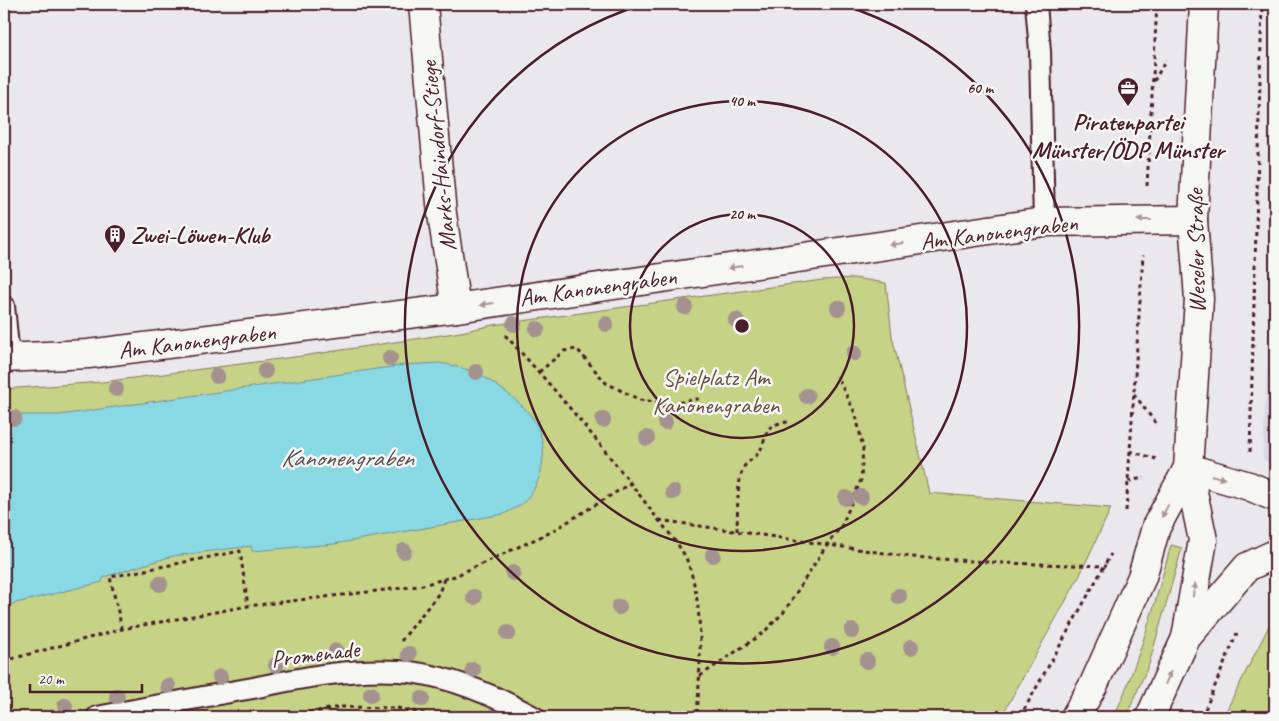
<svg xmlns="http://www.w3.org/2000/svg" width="1279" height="721" viewBox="0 0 1279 721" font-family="Caveat,sans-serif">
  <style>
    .built { fill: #dcd5e7 }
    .green { fill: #c6d286; stroke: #887858 }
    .water { fill: #89d9e5; stroke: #708f9b }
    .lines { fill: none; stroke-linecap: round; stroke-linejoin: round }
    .service-casing { stroke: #4a1f2b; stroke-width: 24 }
    .minor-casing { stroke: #4a1f2b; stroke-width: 31 }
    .secondary-casing { stroke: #4a1f2b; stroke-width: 31 }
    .path { stroke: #4a1f2b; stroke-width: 3; stroke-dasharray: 4 4; stroke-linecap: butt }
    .service { stroke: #f6f6f2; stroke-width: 20 }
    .minor { stroke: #f6f6f2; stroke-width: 28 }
    .secondary { stroke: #f6f6f2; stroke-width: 28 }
    .tree { fill: #a3928f }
    .oneway { fill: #a99598 }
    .ring { fill: none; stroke: #4a1f2b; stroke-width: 2.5 }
    .labels { text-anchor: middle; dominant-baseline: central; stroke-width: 5; stroke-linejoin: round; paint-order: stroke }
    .poi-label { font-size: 24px; font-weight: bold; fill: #4a1f2b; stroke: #f6f6f2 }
    .street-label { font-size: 24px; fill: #4a1f2b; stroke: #f6f6f2 }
    .park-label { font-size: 24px; fill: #694c42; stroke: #f6f6f2 }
    .water-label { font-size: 25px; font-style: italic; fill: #5a4e5a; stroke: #f6f6f2 }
    .centre { fill: #4a1f2b; stroke: #f6f6f2; stroke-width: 2.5 }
    .ring-label { font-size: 15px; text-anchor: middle; font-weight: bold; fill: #4a1f2b; stroke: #f6f6f2; stroke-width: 5; stroke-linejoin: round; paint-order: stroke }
  </style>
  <rect width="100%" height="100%" fill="#eae7ed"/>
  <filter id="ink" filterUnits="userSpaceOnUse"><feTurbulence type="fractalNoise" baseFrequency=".02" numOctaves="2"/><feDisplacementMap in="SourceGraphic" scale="10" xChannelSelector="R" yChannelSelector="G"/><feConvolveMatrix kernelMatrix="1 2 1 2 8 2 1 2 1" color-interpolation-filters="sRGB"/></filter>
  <g filter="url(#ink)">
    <polygon class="built" points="1275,173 1275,467 1263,459"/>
    <g class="green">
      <polygon points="854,278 886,283 892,336 929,493 1111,508 1079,577 1001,717 4,717 4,389 102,382 302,356 461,332 493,325 822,280"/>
      <path d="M 1171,545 L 1182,548 L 1149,664 L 1126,717 L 1114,717 C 1139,661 1155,604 1171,545 Z"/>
      <polygon points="1275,614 1275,717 1223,717"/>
    </g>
    <path class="water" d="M 440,363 C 456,366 473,370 487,379 C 501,388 517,400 528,412 C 550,437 547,476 526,500 C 521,506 511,510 504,514 L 334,544 L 252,551 L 251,546 L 173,556 L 104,577 L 102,582 L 4,606 L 4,415 L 60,415 L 404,365 Z"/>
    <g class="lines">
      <g class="service-casing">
        <g id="service">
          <polyline points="1036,4 1040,51 1044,222"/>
          <polyline points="4,306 9,358"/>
          <path d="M 97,717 C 149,707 201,697 253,688 C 300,678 350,668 399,671 C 445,674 494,695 534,717"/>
        </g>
      </g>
      <g class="minor-casing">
        <g id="minor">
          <polyline points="423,4 442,214 456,308"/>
          <polyline points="4,358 88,354 456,308 1044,222 1193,220"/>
          <polyline points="1188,468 1249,486 1275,497"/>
          <polyline points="1186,638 1247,567 1275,554"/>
        </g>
      </g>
      <g class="secondary-casing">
        <g id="secondary">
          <polyline points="1075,717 1094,684 1142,577 1156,527 1188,468"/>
          <polyline points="1150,717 1186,638 1203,540 1188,468 1199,299 1193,220 1204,4"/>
        </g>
      </g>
      <g class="path">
        <polyline points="1154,81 1166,60"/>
        <polyline points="1147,186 1157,4"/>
        <path d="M 505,335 C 557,391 607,451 653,513 C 663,526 683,548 688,563 C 705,611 700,667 697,717"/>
        <polyline points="539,372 564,351 577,349 606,383 640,400 672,404 702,398"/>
        <polyline points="1134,394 1157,425"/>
        <polyline points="1130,451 1156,459"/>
        <polyline points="1250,452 1262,4"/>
        <polyline points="1128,481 1144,478"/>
        <polyline points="1126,511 1143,255"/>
        <polyline points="659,520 911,557 1003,563 1106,566"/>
        <path d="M 737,531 C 738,512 736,488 743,469 C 746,461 755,459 759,452 C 770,436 759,425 788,422"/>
        <polyline points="122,629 110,577 240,551 248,606"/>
        <polyline points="401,641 439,593 444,579"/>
        <polyline points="4,661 122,629 248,606 419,586 455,576 551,532 631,483"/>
        <polyline points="700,676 763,633 784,612 826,546 842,525 861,480 863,448 856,415 837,376"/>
        <polyline points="286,717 340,707 397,708 440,717"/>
        <polyline points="1020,717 1111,554"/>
        <polyline points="1202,717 1237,633"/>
      </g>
      <use href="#service" class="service"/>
      <use href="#minor" class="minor"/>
      <use href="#secondary" class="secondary"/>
    </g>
    <g class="tree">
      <circle cx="685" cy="307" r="8"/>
      <circle cx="838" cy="308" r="8"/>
      <circle cx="736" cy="320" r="8"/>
      <circle cx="514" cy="324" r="8"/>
      <circle cx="606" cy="324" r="8"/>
      <circle cx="537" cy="329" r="8"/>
      <circle cx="854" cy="353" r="8"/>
      <circle cx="390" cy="358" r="8"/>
      <circle cx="265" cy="371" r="8"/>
      <circle cx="476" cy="372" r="8"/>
      <circle cx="217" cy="376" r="8"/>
      <circle cx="116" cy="389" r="8"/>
      <circle cx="807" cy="396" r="8"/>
      <circle cx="14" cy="418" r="8"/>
      <circle cx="603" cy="420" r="8"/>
      <circle cx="665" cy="422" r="8"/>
      <circle cx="647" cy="438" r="8"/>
      <circle cx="673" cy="492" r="8"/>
      <circle cx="861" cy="497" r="8"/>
      <circle cx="846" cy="498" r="8"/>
      <circle cx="404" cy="551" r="8"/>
      <circle cx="713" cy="555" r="8"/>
      <circle cx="513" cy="573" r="8"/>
      <circle cx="160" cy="584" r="8"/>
      <circle cx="899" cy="596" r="8"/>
      <circle cx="474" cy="597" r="8"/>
      <circle cx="619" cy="607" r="8"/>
      <circle cx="852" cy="631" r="8"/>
      <circle cx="508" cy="633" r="8"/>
      <circle cx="832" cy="647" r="8"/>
      <circle cx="911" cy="647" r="8"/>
      <circle cx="336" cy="651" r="8"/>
      <circle cx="409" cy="654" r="8"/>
      <circle cx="867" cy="661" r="8"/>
      <circle cx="276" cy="665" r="8"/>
      <circle cx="473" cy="670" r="8"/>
      <circle cx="220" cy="677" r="8"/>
      <circle cx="168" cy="686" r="8"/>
      <circle cx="371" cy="694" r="8"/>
      <circle cx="117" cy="696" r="8"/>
      <circle cx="422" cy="699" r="8"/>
      <circle cx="65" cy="706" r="8"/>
    </g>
    <defs><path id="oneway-solid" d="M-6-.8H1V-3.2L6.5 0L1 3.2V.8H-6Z" transform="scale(1.25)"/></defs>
    <g class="oneway">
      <use href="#oneway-solid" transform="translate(1144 220) rotate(180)"/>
      <use href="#oneway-solid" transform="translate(896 244) rotate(172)"/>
      <use href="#oneway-solid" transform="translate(735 267) rotate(172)"/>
      <use href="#oneway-solid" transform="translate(487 304) rotate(172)"/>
      <use href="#oneway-solid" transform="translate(1218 477) rotate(16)"/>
      <use href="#oneway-solid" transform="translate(1165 511) rotate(118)"/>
      <use href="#oneway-solid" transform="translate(1194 590) rotate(-80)"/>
      <use href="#oneway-solid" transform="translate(1168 678) rotate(-66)"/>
    </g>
  </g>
  <g class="ring">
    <circle cx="742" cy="326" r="112"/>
    <circle cx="742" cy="326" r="225"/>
    <path d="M843 5A337 337 0 1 1 641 5"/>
  </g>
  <defs>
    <g id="office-pin" transform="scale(1.125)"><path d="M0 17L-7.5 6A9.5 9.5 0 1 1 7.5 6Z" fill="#4a1f2b" stroke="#f6f6f2"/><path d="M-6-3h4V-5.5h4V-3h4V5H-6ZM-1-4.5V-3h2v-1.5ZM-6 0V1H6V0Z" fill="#fff"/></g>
    <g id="building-pin" transform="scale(1.125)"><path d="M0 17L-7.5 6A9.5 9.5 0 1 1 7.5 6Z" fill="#4a1f2b" stroke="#f6f6f2"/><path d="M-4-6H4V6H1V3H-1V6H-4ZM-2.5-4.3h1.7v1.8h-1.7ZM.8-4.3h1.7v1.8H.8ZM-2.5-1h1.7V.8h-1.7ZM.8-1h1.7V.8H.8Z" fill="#fff"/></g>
  </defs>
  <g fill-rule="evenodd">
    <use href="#office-pin" x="1128" y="88"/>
    <use href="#building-pin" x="115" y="235"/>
  </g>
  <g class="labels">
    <g class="poi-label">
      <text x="1128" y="122">Piratenpartei<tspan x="1128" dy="28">Münster/ÖDP Münster</tspan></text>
      <text x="131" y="235" text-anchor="start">Zwei-Löwen-Klub</text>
    </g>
    <g class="street-label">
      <text transform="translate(438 156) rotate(-96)">Marks-Haindorf-Stiege</text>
      <text transform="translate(999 232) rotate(-7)">Am Kanonengraben</text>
      <text transform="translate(1196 251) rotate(-91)">Weseler Straße</text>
      <text transform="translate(598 287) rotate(-8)">Am Kanonengraben</text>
      <text transform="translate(197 341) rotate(-7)">Am Kanonengraben</text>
      <text transform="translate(315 654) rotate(-7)">Promenade</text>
    </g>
    <g class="park-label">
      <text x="716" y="377">Spielplatz Am<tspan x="716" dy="28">Kanonengraben</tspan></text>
    </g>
    <g class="water-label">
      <text x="347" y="458">Kanonengraben</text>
    </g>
  </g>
  <circle cx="742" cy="326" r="8" class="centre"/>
  <g class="ring-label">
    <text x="980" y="93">60 m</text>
    <text x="742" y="106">40 m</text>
    <text x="742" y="219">20 m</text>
  </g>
  <rect width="1279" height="721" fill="none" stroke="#f6f6f2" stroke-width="20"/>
  <rect x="10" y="10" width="1259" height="701" fill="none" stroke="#4a1f2b" stroke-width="2" filter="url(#ink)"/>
  <path d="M30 684v8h112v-8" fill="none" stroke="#4a1f2b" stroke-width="2.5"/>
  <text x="38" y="684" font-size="15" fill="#4a1f2b" stroke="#f6f6f2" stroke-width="4" paint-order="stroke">20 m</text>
</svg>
